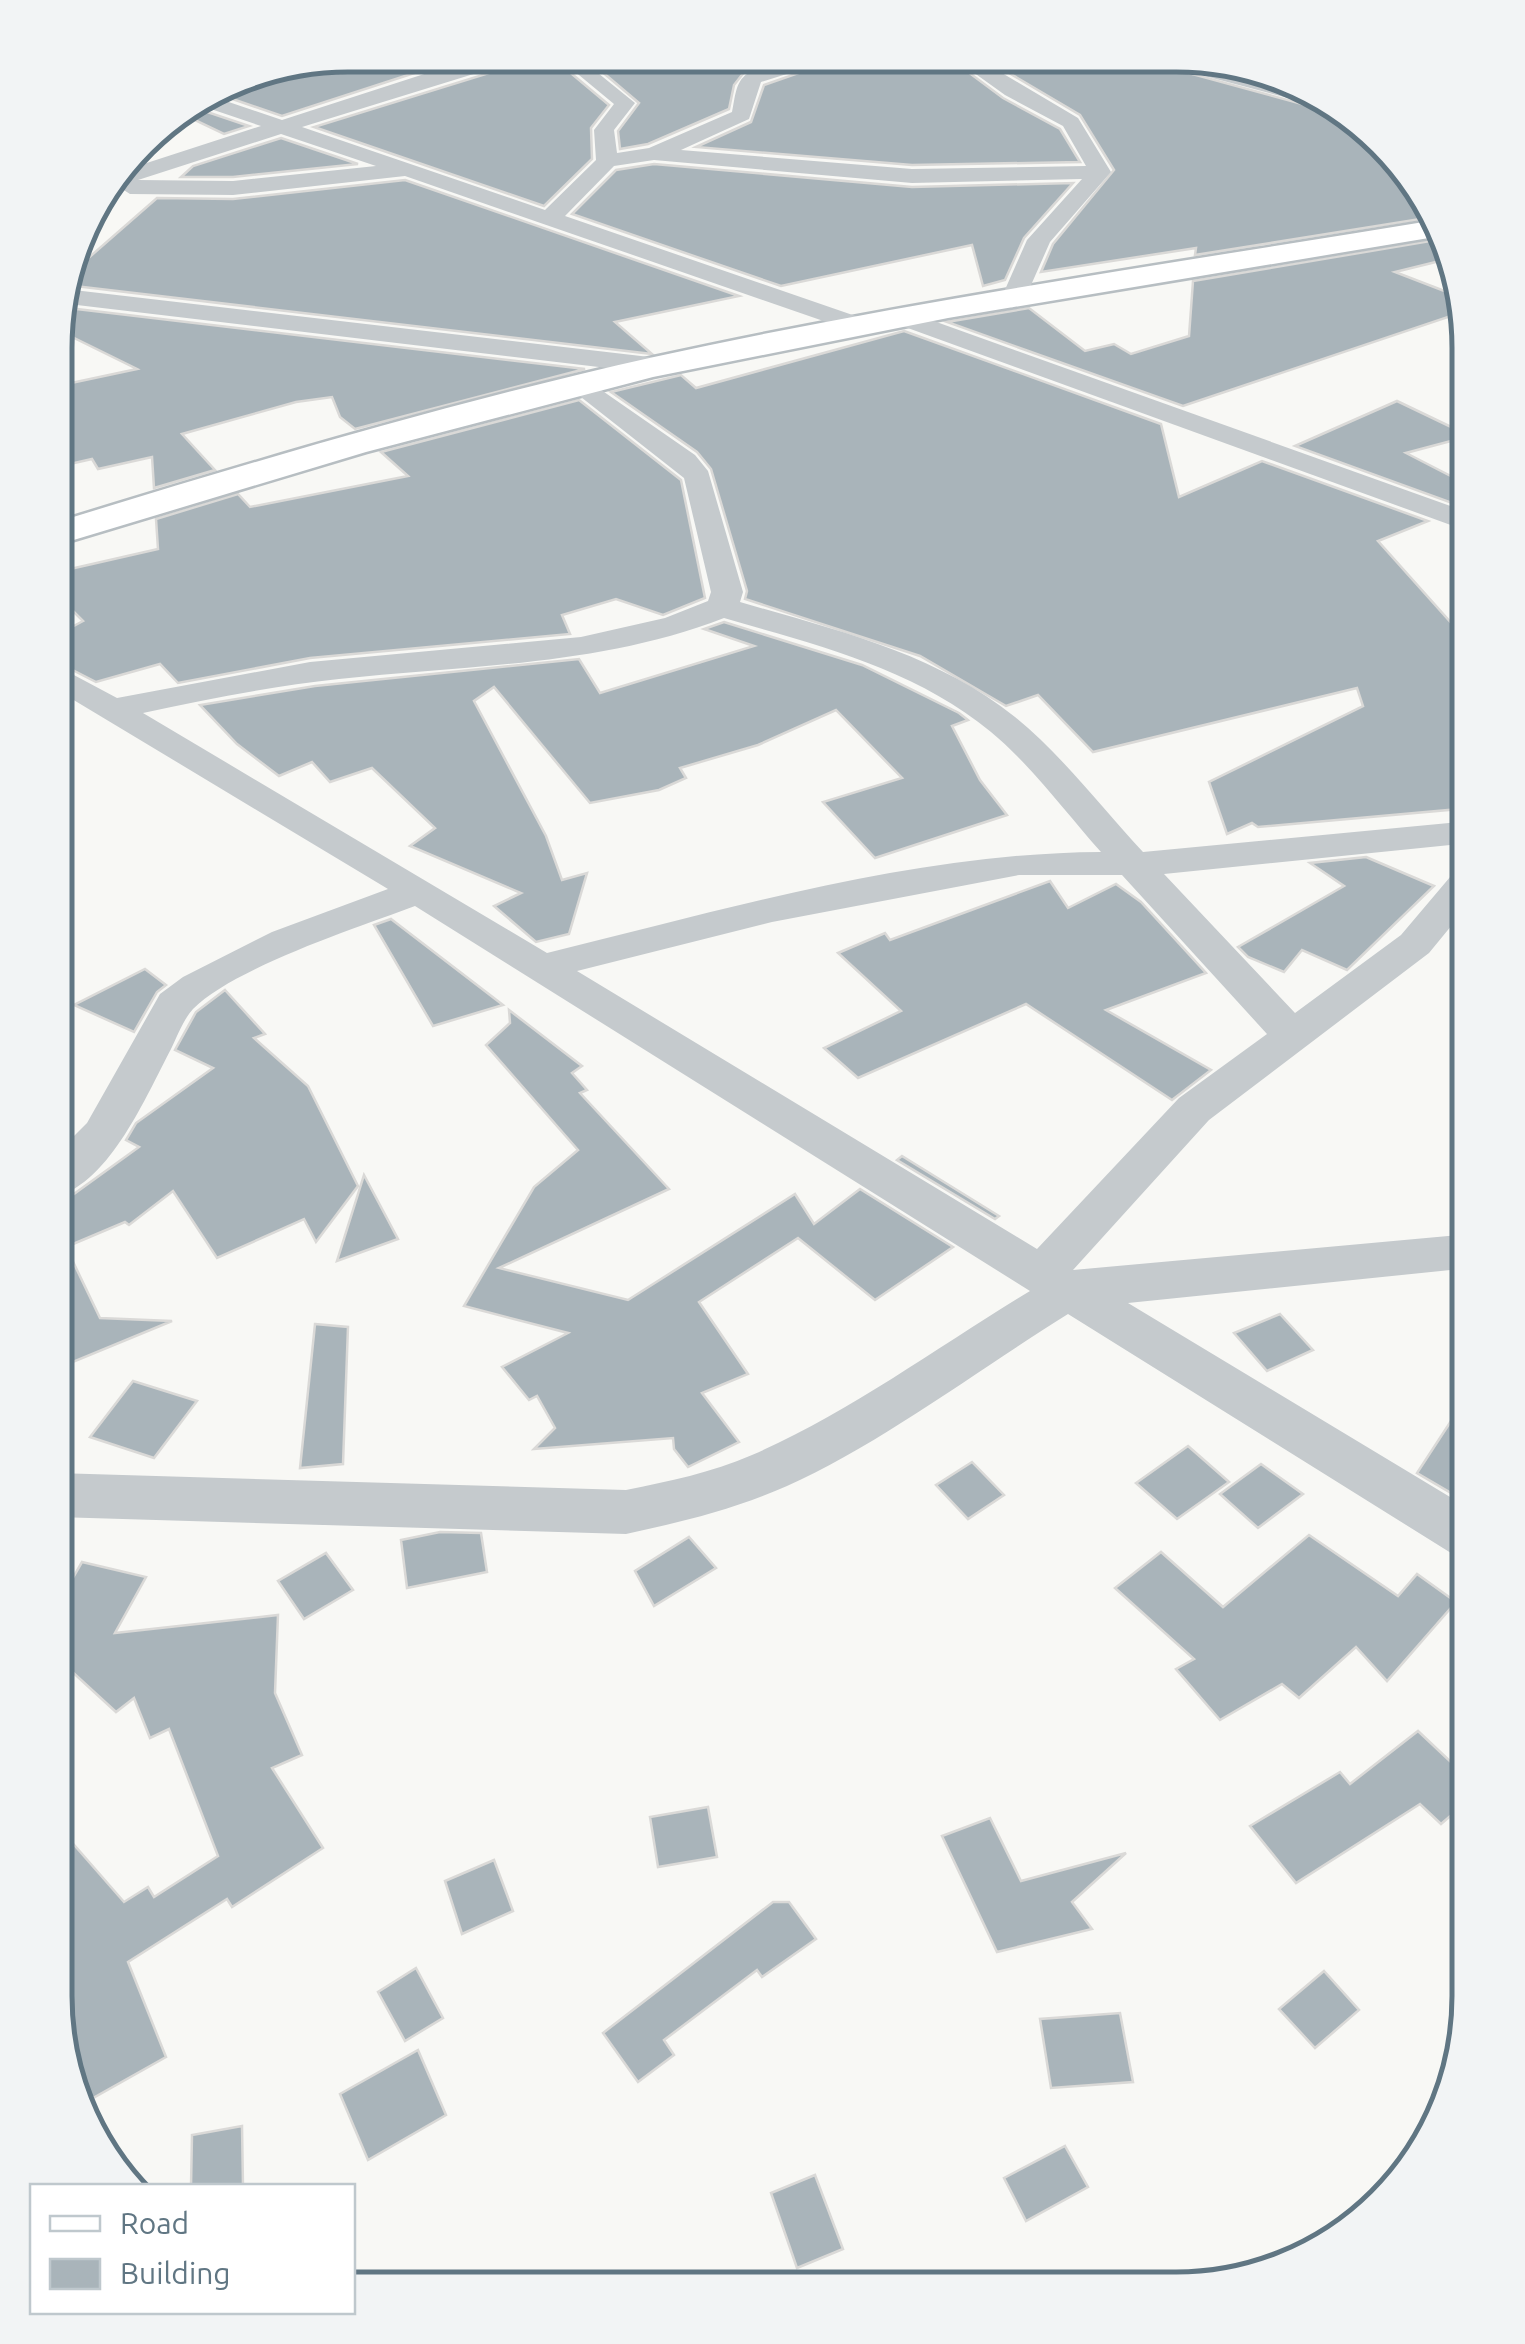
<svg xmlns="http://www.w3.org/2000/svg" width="1525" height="2344" viewBox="0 0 1525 2344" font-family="Ubuntu,sans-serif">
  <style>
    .building { fill: #a9b4ba; stroke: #dad9d7; stroke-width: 2.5 }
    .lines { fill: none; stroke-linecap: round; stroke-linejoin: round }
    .secondary-casing { stroke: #b7bec2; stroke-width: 5 }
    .street { fill: #c5cacd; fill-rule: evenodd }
    .secondary { fill: #fff; fill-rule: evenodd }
    .rim { fill: none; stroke: #607683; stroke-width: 5 }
  </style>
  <rect width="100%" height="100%" fill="#f8f8f5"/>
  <g class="building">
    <polygon points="607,56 792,56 745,71 734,85 729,109 648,144 620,149 618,131 639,103 587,59"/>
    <polygon points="847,56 872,57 918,69 919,57 948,57 1003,98 1060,129 1080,162 912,165 696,147 751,122 764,85"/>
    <polygon points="982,57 1130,57 1357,119 1433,217 1195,255 1196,248 1041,272 1053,244 1114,170 1080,115"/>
    <polygon points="428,58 442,64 282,116 215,93 259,70 279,80 327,68 340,73 363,71"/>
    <polygon points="560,64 609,105 591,128 592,159 544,206 314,127 505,68 513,72"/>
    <polygon points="193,106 195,108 249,126 224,134 180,113"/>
    <polygon points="281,138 358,164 233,177 181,177 193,166"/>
    <polygon points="654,164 912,187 1073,183 1024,238 1005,280 983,286 972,245 781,286 572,214 616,170"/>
    <polygon points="405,180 739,296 615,322 652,354 66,285 69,275 157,198 233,199"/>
    <polygon points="1448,238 1452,258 1395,272 1460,297 1463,312 1183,406 947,322 1029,308 1085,351 1114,344 1131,354 1189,336 1193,281"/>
    <polygon points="59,306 60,307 585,369 355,429 340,417 332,397 296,402 182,434 215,470 154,488 152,457 98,469 92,459 57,467 57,386 137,369 58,330"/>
    <polygon points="904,331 1161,424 1179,497 1262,461 1428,521 1378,541 1470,644 1470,808 1258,827 1252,823 1227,834 1209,782 1363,706 1357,688 1093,752 1038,695 1006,706 920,656 745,599 747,591 711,469 697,452 611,392 681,375 696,388"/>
    <polygon points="579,400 681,480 705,598 663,615 616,599 562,615 570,634 310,658 178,683 160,664 96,682 57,662 57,635 83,621 57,595 57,572 158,549 156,519 238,494 250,507 408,476 381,452"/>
    <polygon points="1397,401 1470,436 1406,453 1470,486 1470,504 1463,507 1295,446"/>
    <polygon points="724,622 862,665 959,713 968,720 952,726 980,780 1007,815 875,858 823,802 902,778 836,710 758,745 680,768 686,778 659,790 590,803 494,687 474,701 546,836 562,880 587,873 569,934 536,942 494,906 521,893 410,846 435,828 372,768 330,782 312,762 279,776 237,744 200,705 315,686 579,659 600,693 754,646 704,629"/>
    <polygon points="1366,857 1434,886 1347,970 1302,950 1284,972 1248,957 1238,947 1344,886 1310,863"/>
    <polygon points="1050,881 1068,908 1116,884 1141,902 1206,973 1106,1010 1211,1070 1172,1100 1026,1004 858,1078 824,1048 901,1011 838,953 885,933 890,940"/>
    <polygon points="391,919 503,1005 433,1026 374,925"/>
    <polygon points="145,969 166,985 157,992 134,1032 74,1005"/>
    <polygon points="225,990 265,1034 254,1038 308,1086 358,1186 316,1242 304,1219 217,1258 173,1191 129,1225 125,1222 66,1247 100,1318 172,1321 56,1369 56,1207 139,1147 126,1140 136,1123 213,1068 175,1050 196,1012"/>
    <polygon points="509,1010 582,1066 572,1073 587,1090 580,1093 669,1189 499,1268 628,1300 795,1194 814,1224 860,1189 953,1247 875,1300 798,1238 699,1302 748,1374 702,1393 739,1442 688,1467 674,1449 673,1438 534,1449 555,1428 537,1396 529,1400 502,1367 568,1333 464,1306 534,1187 578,1150 486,1045 510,1023"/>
    <polygon points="902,1156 999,1216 995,1219 897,1160"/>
    <polygon points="364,1175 398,1239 337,1261"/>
    <polygon points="1280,1314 1313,1350 1267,1371 1234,1333"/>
    <polygon points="315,1324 348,1327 343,1464 300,1468"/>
    <polygon points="133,1381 197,1401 154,1458 90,1437"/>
    <polygon points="1470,1392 1470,1504 1417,1473"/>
    <polygon points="1188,1446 1229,1482 1177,1519 1136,1483"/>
    <polygon points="972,1462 1004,1495 968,1519 936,1485"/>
    <polygon points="1261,1464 1303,1494 1258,1528 1220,1494"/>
    <polygon points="440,1532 481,1533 487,1572 407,1588 401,1540"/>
    <polygon points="1309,1535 1398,1596 1417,1574 1456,1602 1387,1681 1356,1647 1299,1698 1282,1684 1220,1720 1176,1669 1194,1659 1115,1588 1161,1552 1223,1607"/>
    <polygon points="689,1537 716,1568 654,1606 635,1571"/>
    <polygon points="326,1553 353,1590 304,1619 278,1581"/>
    <polygon points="82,1562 146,1577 115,1633 278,1615 275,1693 302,1755 272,1768 323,1848 232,1907 227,1899 128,1962 166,2057 77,2107 55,1996 55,1823 124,1902 148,1887 154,1897 218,1856 169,1729 150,1738 134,1698 116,1712 56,1657 56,1607"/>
    <polygon points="1418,1731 1469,1779 1469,1800 1441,1824 1420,1804 1296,1883 1250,1826 1340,1772 1350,1784"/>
    <polygon points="708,1807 717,1857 658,1867 650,1817"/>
    <polygon points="990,1818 1021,1881 1126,1853 1072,1902 1092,1929 997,1952 942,1836"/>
    <polygon points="494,1860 513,1911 462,1934 445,1881"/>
    <polygon points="773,1902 789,1902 816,1939 762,1977 757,1970 664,2040 674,2055 638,2082 603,2033"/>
    <polygon points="416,1968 443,2018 405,2041 378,1992"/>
    <polygon points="1324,1971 1359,2010 1315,2048 1279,2009"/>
    <polygon points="1120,2013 1133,2082 1051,2088 1040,2019"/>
    <polygon points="418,2050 446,2115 368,2160 340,2094"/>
    <polygon points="242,2126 243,2186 191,2186 192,2135"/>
    <polygon points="1065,2146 1088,2187 1026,2221 1004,2178"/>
    <polygon points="815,2175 843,2249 797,2268 771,2193"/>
  </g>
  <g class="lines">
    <g class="secondary-casing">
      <path id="secondary" d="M 1436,220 L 1447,235 L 948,318 L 653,377 L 366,452 L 57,545 L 57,522 C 255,461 453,402 654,357 C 913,300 1175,263 1436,220 Z"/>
    </g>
    <g class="street">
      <path d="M 497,55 L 532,56 L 302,127 L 545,210 L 596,160 L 594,130 L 614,104 L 556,56 L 577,56 L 635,103 L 614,130 L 617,153 L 649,148 L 732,112 C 735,99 735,82 747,74 C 768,60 820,56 844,56 L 761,82 L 749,119 L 681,150 L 912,169 L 1086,166 L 1063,126 L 1005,95 L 952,57 L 975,57 L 1078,118 L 1111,172 L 1050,242 L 1024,301 L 1012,308 L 1000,301 L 1027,240 L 1082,179 L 912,183 L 654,160 L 614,166 L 565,216 L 870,321 L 874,326 L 861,334 L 405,176 L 233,195 L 130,194 L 119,187 L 106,187 L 119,172 L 261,126 L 196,104 L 211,96 L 282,120 L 452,65 ZM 281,134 L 376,166 L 233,181 L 138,180 Z"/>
      <path d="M 1133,57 C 1198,58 1266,78 1326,103 L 1318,106 Z"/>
      <polygon points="65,289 658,358 671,366 658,374 60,303"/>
      <polygon points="903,310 1470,513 1470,532 894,323 890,318 894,313"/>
      <path d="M 581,376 L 695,455 L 708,471 L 743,592 L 740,602 C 836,630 935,653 1015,717 C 1060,753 1103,809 1143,852 L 1470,821 L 1470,843 L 1164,874 L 1295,1013 L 1401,935 L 1456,870 L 1470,867 L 1470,903 L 1429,953 L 1209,1120 L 1073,1270 L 1470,1234 L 1470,1268 L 1128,1303 L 1470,1509 L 1470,1559 L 1451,1553 L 1068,1314 C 981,1368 879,1445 787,1486 C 735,1509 682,1522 626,1534 L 56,1517 L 56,1473 L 626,1490 C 669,1481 711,1473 752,1455 C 849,1413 939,1346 1030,1291 L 415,906 C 359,927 233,968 193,1009 C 183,1020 177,1037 171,1049 C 146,1096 111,1181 56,1197 L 56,1154 L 87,1123 L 160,994 L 183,977 L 272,932 L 388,889 L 57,690 L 57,666 L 117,698 L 310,662 L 581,637 L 665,618 L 708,601 L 711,592 L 684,478 L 572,390 L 568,384 L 572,378 ZM 724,618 C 817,645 914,668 991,732 C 1032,766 1066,813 1101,852 C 915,853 728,909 547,953 L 143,713 C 208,699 273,686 339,679 C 470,665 600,666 724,618 ZM 1019,875 L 1122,875 L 1267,1034 L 1179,1098 L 1037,1249 L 577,971 L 772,922 Z"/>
    </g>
    <use href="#secondary" class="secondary"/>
  </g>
  <path d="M0 0H1525V2344H0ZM348 72H1176A276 276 0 0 1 1452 348V1996A276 276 0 0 1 1176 2272H348A276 276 0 0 1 72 1996V348A276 276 0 0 1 348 72Z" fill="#f2f4f5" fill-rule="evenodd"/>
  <path class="rim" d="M348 72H1176A276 276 0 0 1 1452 348V1996A276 276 0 0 1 1176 2272H348A276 276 0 0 1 72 1996V348A276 276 0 0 1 348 72Z"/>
  <rect x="30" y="2184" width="325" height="130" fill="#ffffff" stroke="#bfc8cd" stroke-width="2.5"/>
  <rect x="50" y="2216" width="50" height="15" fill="#ffffff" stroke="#bfc8cd" stroke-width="2.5"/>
  <text x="120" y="2234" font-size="30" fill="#607683">Road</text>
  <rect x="50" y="2259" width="50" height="30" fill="#a9b4ba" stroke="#bfc8cd" stroke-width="2.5"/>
  <text x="120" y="2284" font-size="30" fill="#607683">Building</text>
</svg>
